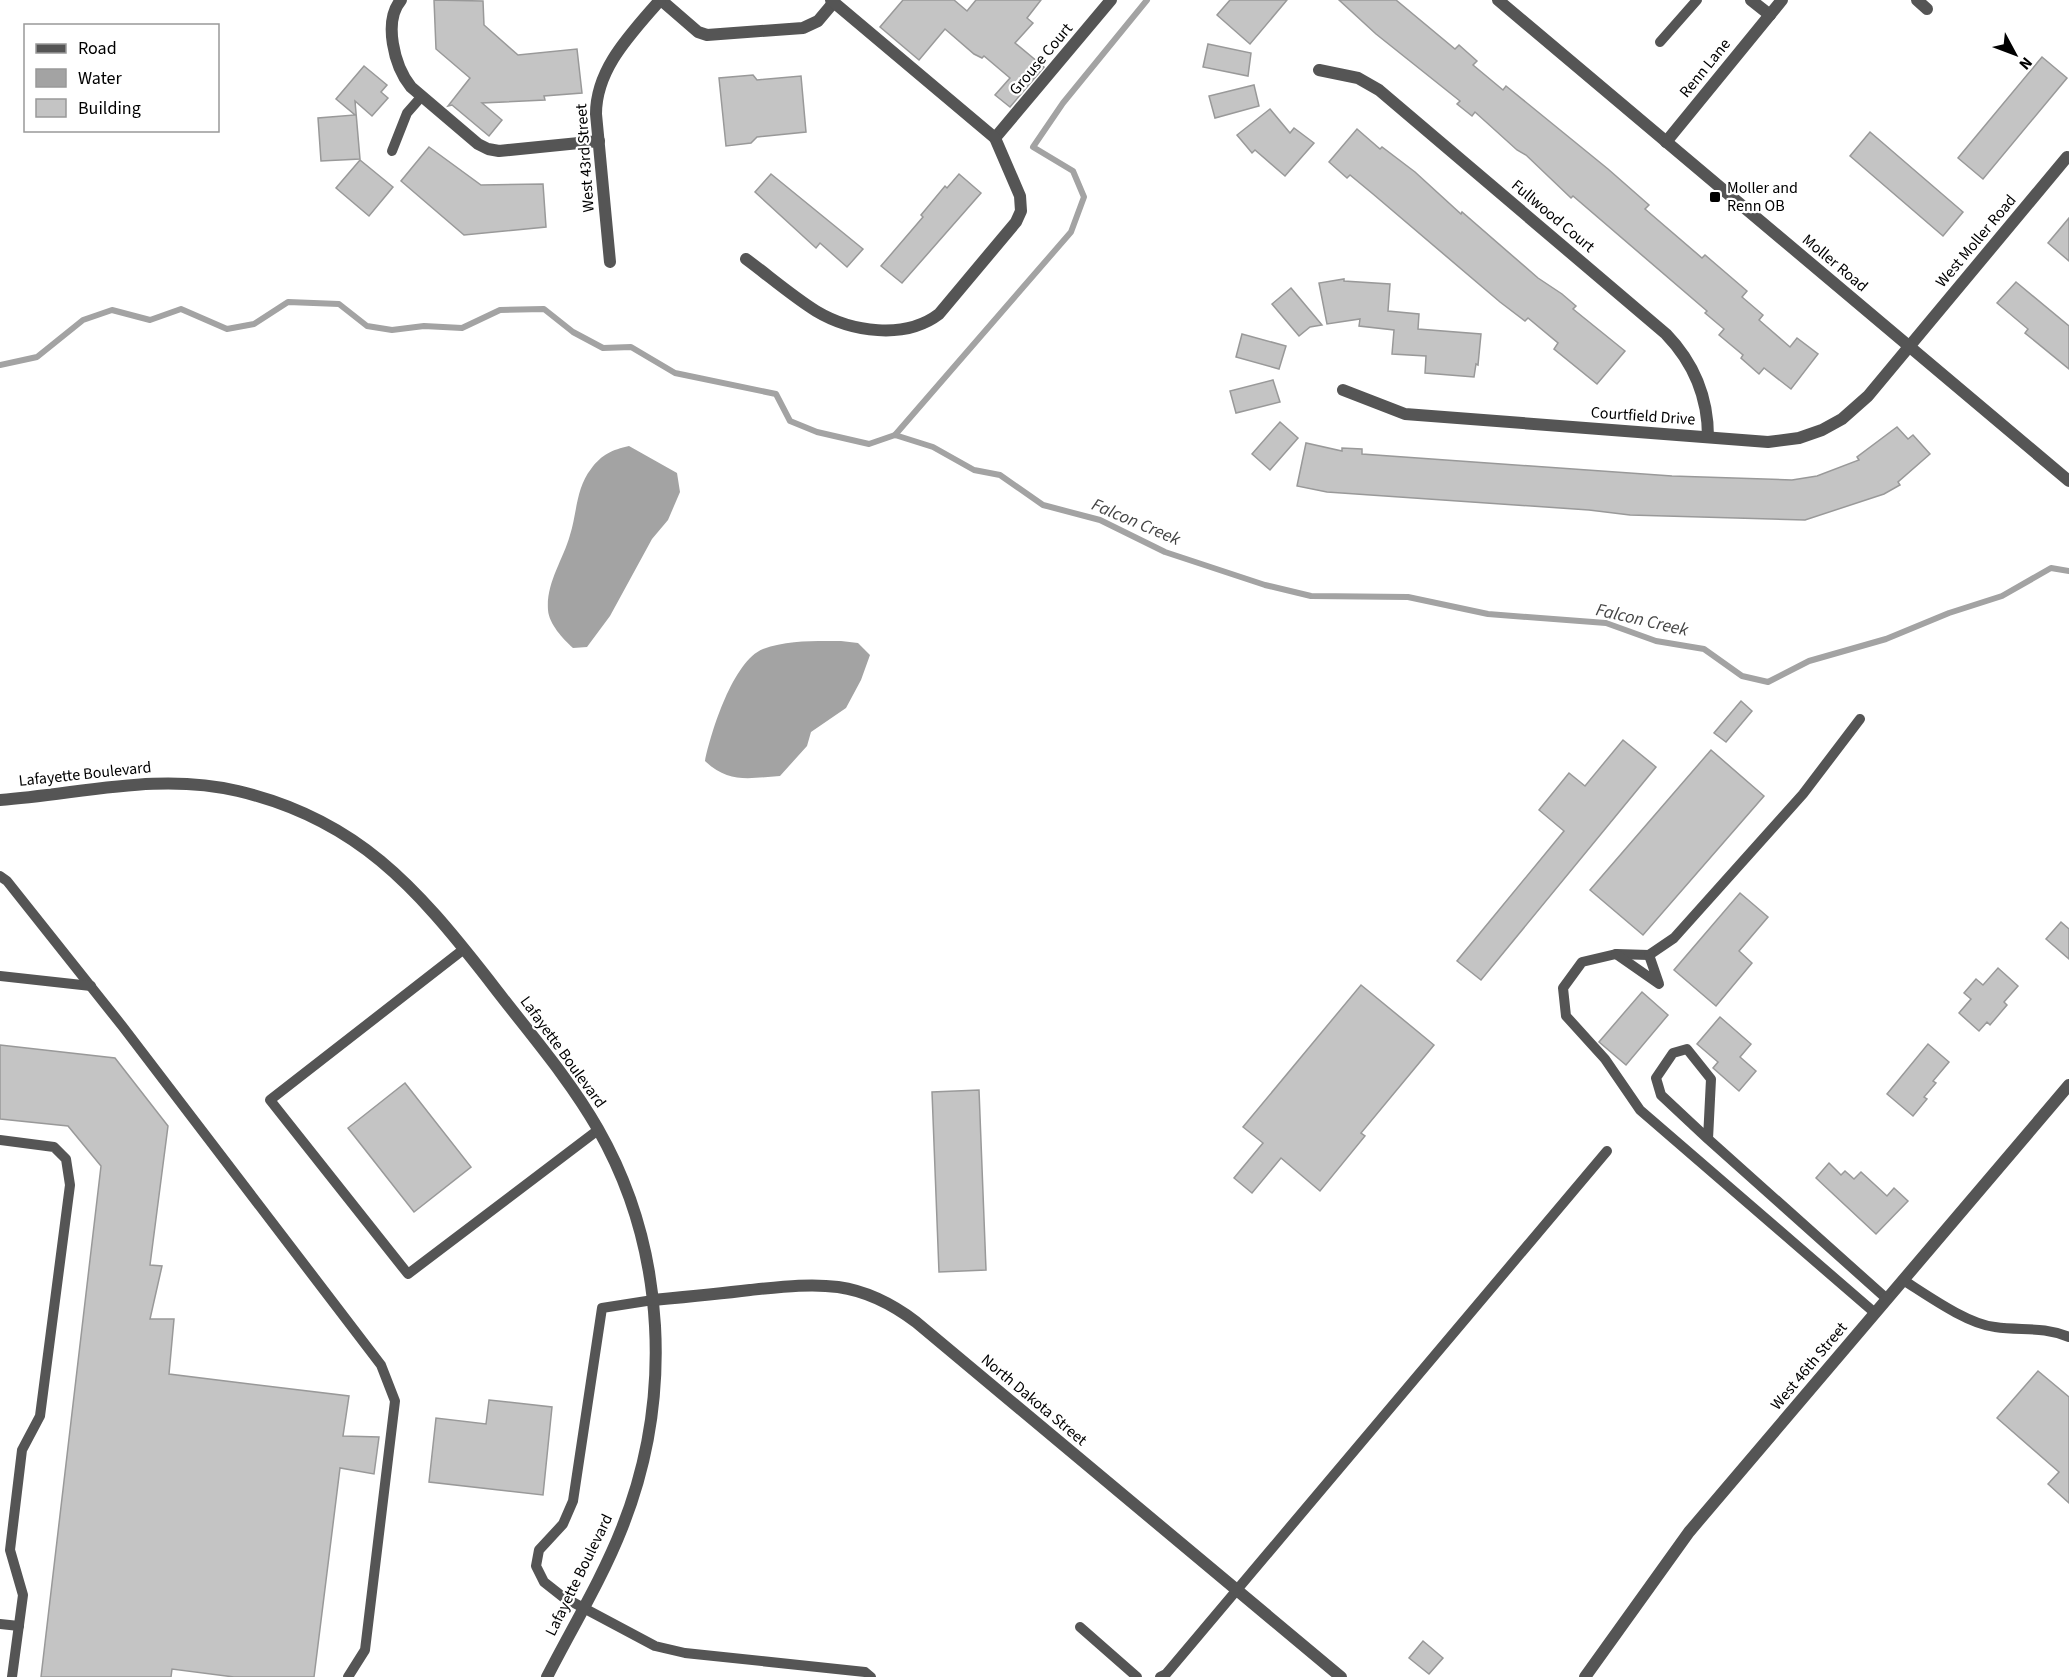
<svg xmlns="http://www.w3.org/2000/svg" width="2069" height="1677" viewBox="0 0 2069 1677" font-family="'Source Sans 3',sans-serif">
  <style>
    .water { fill: #a3a3a3 }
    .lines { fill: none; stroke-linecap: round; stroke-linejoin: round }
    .stream { stroke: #a3a3a3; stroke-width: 6 }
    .building { fill: #c4c4c4; stroke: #999; stroke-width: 1.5 }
    .service { stroke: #555; stroke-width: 10 }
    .minor { stroke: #555; stroke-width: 12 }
    .tertiary { stroke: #555; stroke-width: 12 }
    .poi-dot { fill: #000; stroke: #fff; stroke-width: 2 }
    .labels { text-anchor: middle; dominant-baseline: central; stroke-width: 4.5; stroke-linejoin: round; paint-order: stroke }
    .street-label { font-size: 16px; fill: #000; stroke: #fff }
    .poi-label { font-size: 16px; fill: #000; stroke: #fff; text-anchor: start }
    .water-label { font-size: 18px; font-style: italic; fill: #444; stroke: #fff }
  </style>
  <rect width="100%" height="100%" fill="#fff"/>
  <g class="water">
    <path d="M 629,446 L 677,473 L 680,492 L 668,520 L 652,539 L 610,616 L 587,647 L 573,648 C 563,639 549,624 548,610 C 546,583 563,560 570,535 C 577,513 576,488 591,469 C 602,454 612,450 629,446 Z"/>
    <path d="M 841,641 L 858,643 L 870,655 L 861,680 L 846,708 L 811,732 L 807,746 L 780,776 C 750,778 729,784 705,761 C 711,732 733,661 763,649 C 787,640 815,641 841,641 Z"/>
  </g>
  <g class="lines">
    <g class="stream">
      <polyline points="0,365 37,357 83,320 112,310 150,320 181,309 227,329 254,324 288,302 339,304 367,326 392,330 424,326 462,328 500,310 544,309 573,332 603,348 631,347 675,373 776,394 790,421 817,432 869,444 895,435 933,447 974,470 1000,475 1043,505 1100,520 1165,552 1265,585 1311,596 1408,597 1488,614 1606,623 1656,641 1704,649 1742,676 1768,682 1809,661 1886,639 1949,613 2002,596 2051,568 2069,571"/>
      <polyline points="895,435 1071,232 1084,197 1073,171 1033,147 1063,103 1147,0"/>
    </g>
  </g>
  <g class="building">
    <polygon points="434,0 483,1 484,25 518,55 577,49 582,93 544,96 545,100 482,103 502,120 489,136 452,105 448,106 470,78 436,49"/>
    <polygon points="903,0 954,0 967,11 976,0 1041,0 1027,18 1033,23 1015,43 1044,67 1010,107 995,95 1010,78 984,56 982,58 974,54 945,29 919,60 880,27"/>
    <polygon points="1230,0 1287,0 1250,44 1217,15"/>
    <polygon points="1339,0 1396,0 1455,49 1459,45 1477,61 1473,65 1503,90 1506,86 1608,169 1649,205 1645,209 1702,258 1705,255 1747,291 1742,297 1763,315 1759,320 1790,347 1797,338 1818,354 1791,389 1764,368 1759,374 1741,358 1743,355 1719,335 1724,329 1705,313 1707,311 1573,196 1571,198 1526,155 1517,150 1475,112 1472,116 1457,104 1460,101 1376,34"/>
    <polygon points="1208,44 1251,53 1248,76 1203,67"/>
    <polygon points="2042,57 2067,78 1983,179 1958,158"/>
    <polygon points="364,66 387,85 381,92 388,98 372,116 355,101 360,159 321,161 318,118 355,115 336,99"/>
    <polygon points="753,75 757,80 801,76 806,132 757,137 751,143 726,146 719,78"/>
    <polygon points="1254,85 1259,106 1215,118 1209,96"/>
    <polygon points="1270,109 1290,133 1294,128 1314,143 1285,176 1255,150 1252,153 1237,135"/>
    <polygon points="1357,129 1380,149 1382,147 1415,172 1461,214 1462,212 1538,278 1562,294 1576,306 1573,309 1625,351 1597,384 1554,349 1558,343 1528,318 1525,321 1500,302 1373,194 1350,175 1347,178 1329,162"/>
    <polygon points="1870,132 1963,212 1943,236 1850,156"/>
    <polygon points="429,147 481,185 543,184 546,227 464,235 401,181"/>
    <polygon points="360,160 393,187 369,216 336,188"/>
    <polygon points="771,174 863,249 847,267 820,243 816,248 755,192"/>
    <polygon points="959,174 981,193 902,283 881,266 923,217 921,215 945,186 947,188"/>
    <polygon points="2069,218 2069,261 2048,243"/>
    <polygon points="1344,279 1344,281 1390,284 1388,311 1419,314 1418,329 1481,334 1478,365 1476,364 1474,377 1425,373 1426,356 1392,354 1394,330 1359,326 1360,319 1327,324 1319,283"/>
    <polygon points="2016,282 2069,326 2069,369 2025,333 2028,329 1997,303"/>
    <polygon points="1291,288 1322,325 1310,327 1299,336 1272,304"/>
    <polygon points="1242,334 1286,346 1279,369 1236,357"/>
    <polygon points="1273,380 1280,402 1236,413 1230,391"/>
    <polygon points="1280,422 1298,438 1270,470 1252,454"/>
    <polygon points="1897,427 1908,439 1913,435 1930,454 1898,482 1900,485 1884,494 1805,520 1630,515 1589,510 1327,492 1297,486 1306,443 1342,451 1342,448 1362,449 1362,454 1672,476 1792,480 1817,476 1859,460 1857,457"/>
    <polygon points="1741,701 1752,711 1726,742 1714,733"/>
    <polygon points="1623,740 1656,767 1481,980 1457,961 1564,831 1539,810 1569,773 1585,786"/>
    <polygon points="1711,750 1764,796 1643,935 1590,890"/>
    <polygon points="1740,893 1768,917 1739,951 1752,963 1716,1006 1674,970"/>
    <polygon points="2061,922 2069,929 2069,959 2046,939"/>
    <polygon points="1998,968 2018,986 2004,1002 2007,1005 1990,1025 1987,1022 1979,1031 1959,1013 1971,999 1964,993 1976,979 1983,985"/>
    <polygon points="1361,985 1434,1045 1361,1133 1365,1136 1320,1191 1281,1158 1252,1193 1234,1178 1263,1143 1243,1127"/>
    <polygon points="1642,992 1668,1015 1626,1065 1599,1042"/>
    <polygon points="1720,1017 1751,1044 1740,1057 1756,1071 1739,1091 1713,1068 1718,1062 1697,1044"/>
    <polygon points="1928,1044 1949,1062 1933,1081 1936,1083 1924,1097 1927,1099 1913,1116 1887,1094"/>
    <polygon points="0,1045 115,1058 168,1126 150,1265 162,1266 150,1319 174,1319 169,1374 349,1396 343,1436 379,1437 374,1474 340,1468 314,1677 234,1677 172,1669 171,1677 41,1677 101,1166 68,1126 0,1119"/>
    <polygon points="405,1083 471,1167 414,1212 348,1128"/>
    <polygon points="979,1090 986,1270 939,1272 932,1092"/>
    <polygon points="1829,1163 1841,1175 1845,1171 1854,1179 1861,1172 1887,1196 1894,1188 1908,1201 1876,1234 1816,1178"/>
    <polygon points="2038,1371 2069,1397 2069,1503 2048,1484 2059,1472 1997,1418"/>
    <polygon points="489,1400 552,1407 543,1495 429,1482 436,1418 486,1424"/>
    <polygon points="1423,1641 1443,1658 1429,1674 1409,1658"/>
  </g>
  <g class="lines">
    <g class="service">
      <polyline points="1660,42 1697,0"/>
      <polyline points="392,151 407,113 422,96"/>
      <polyline points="1860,719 1803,794 1674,938 1649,955 1616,954 1582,962 1563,988 1566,1016 1605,1059 1640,1110 1875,1313"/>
      <polyline points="0,876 7,881 123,1027 381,1365 395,1401 365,1650 348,1677"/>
      <polyline points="464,949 270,1100 408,1274 598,1130"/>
      <polyline points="1616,954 1659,984 1649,955"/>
      <polyline points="0,976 91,986"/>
      <polyline points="1708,1139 1661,1095 1656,1078 1673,1053 1687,1049 1711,1079 1708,1139 1887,1299"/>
      <polyline points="0,1140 54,1147 66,1159 70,1185 40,1416 22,1450 10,1550 23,1595 12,1677"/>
      <path d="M 1903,1280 C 1927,1295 1967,1324 1995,1327 C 2022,1331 2042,1326 2069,1337"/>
      <polyline points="653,1300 602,1308 573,1501 563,1524 539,1550 536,1566 544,1582 563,1597 655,1646 685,1653 865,1672 871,1677"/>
      <polyline points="0,1624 19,1626"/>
      <polyline points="1080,1627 1137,1677"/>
      <polyline points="1160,1677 1166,1674 1607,1151"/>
    </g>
    <g class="minor">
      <path d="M 401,0 C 383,21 394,66 411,87 L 478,144 L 488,149 L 499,151 L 599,141"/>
      <polyline points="661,0 698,32 707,35 803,28 818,21 834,2"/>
      <polyline points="1751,0 1770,15"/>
      <polyline points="1917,0 1927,9"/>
      <path d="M 1319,70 L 1358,78 L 1379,90 L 1666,334 C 1694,363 1708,397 1708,437"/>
      <polyline points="995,138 1111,0"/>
      <polyline points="1666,142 1782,0"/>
      <path d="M 746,259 C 769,276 792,296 816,311 C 851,332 905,340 939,314 L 1016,222 L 1021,211 L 1020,196 L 995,138 L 831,0"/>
      <path d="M 610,262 L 596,114 C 596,68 632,33 660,0"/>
      <polyline points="1343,390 1405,414 1768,442 1799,438 1822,430 1842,419 1868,396 2067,157"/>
      <path d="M 0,800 C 81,794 158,772 238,791 C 357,819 416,887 488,979 C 525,1028 567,1075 598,1129 C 667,1250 673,1400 622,1528 C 602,1579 572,1628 547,1677"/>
      <path d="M 653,1300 C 685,1297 717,1294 750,1290 C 818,1283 858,1278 916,1322 L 1341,1677"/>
    </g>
    <g class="tertiary">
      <polyline points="1498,0 2069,481"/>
      <polyline points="1585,1677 1689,1532 2069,1085"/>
    </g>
  </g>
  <rect class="poi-dot" x="1709" y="191" width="12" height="12" rx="3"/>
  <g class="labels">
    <g class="street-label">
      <text transform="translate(1041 59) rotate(-50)">Grouse Court</text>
      <text transform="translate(1705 68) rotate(-51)">Renn Lane</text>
      <text transform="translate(585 158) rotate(-94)">West 43rd Street</text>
      <text transform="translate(1553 216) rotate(40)">Fullwood Court</text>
      <text transform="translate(1976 241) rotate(-50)">West Moller Road</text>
      <text transform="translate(1835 263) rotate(40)">Moller Road</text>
      <text transform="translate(1643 416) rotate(4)">Courtfield Drive</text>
      <text transform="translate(85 774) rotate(-6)">Lafayette Boulevard</text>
      <text transform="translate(563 1052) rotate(54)">Lafayette Boulevard</text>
      <text transform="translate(1809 1366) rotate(-50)">West 46th Street</text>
      <text transform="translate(1034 1400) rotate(40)">North Dakota Street</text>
      <text transform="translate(579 1575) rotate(-64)">Lafayette Boulevard</text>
    </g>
    <g class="poi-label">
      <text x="1727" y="188">Moller and<tspan x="1727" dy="18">Renn OB</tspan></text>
    </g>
    <g class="water-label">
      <text transform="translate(1136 522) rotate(23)">Falcon Creek</text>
      <text transform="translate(1642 620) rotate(13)">Falcon Creek</text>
    </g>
  </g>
  <rect x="24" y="24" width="195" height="108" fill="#ffffff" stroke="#999999" stroke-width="1.5"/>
  <rect x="36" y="44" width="30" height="9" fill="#555555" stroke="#999999" stroke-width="1.5"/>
  <text x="78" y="54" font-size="18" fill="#000000">Road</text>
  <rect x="36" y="69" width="30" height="18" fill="#a3a3a3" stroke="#999999" stroke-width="1.5"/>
  <text x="78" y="84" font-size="18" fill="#000000">Water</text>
  <rect x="36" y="99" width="30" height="18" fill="#c4c4c4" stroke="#999999" stroke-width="1.5"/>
  <text x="78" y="114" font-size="18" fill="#000000">Building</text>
  <g transform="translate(2015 54) rotate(131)" stroke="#ffffff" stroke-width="4.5" paint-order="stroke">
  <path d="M0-4.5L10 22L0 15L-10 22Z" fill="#000000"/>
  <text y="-9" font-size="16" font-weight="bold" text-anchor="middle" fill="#000000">N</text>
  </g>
</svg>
